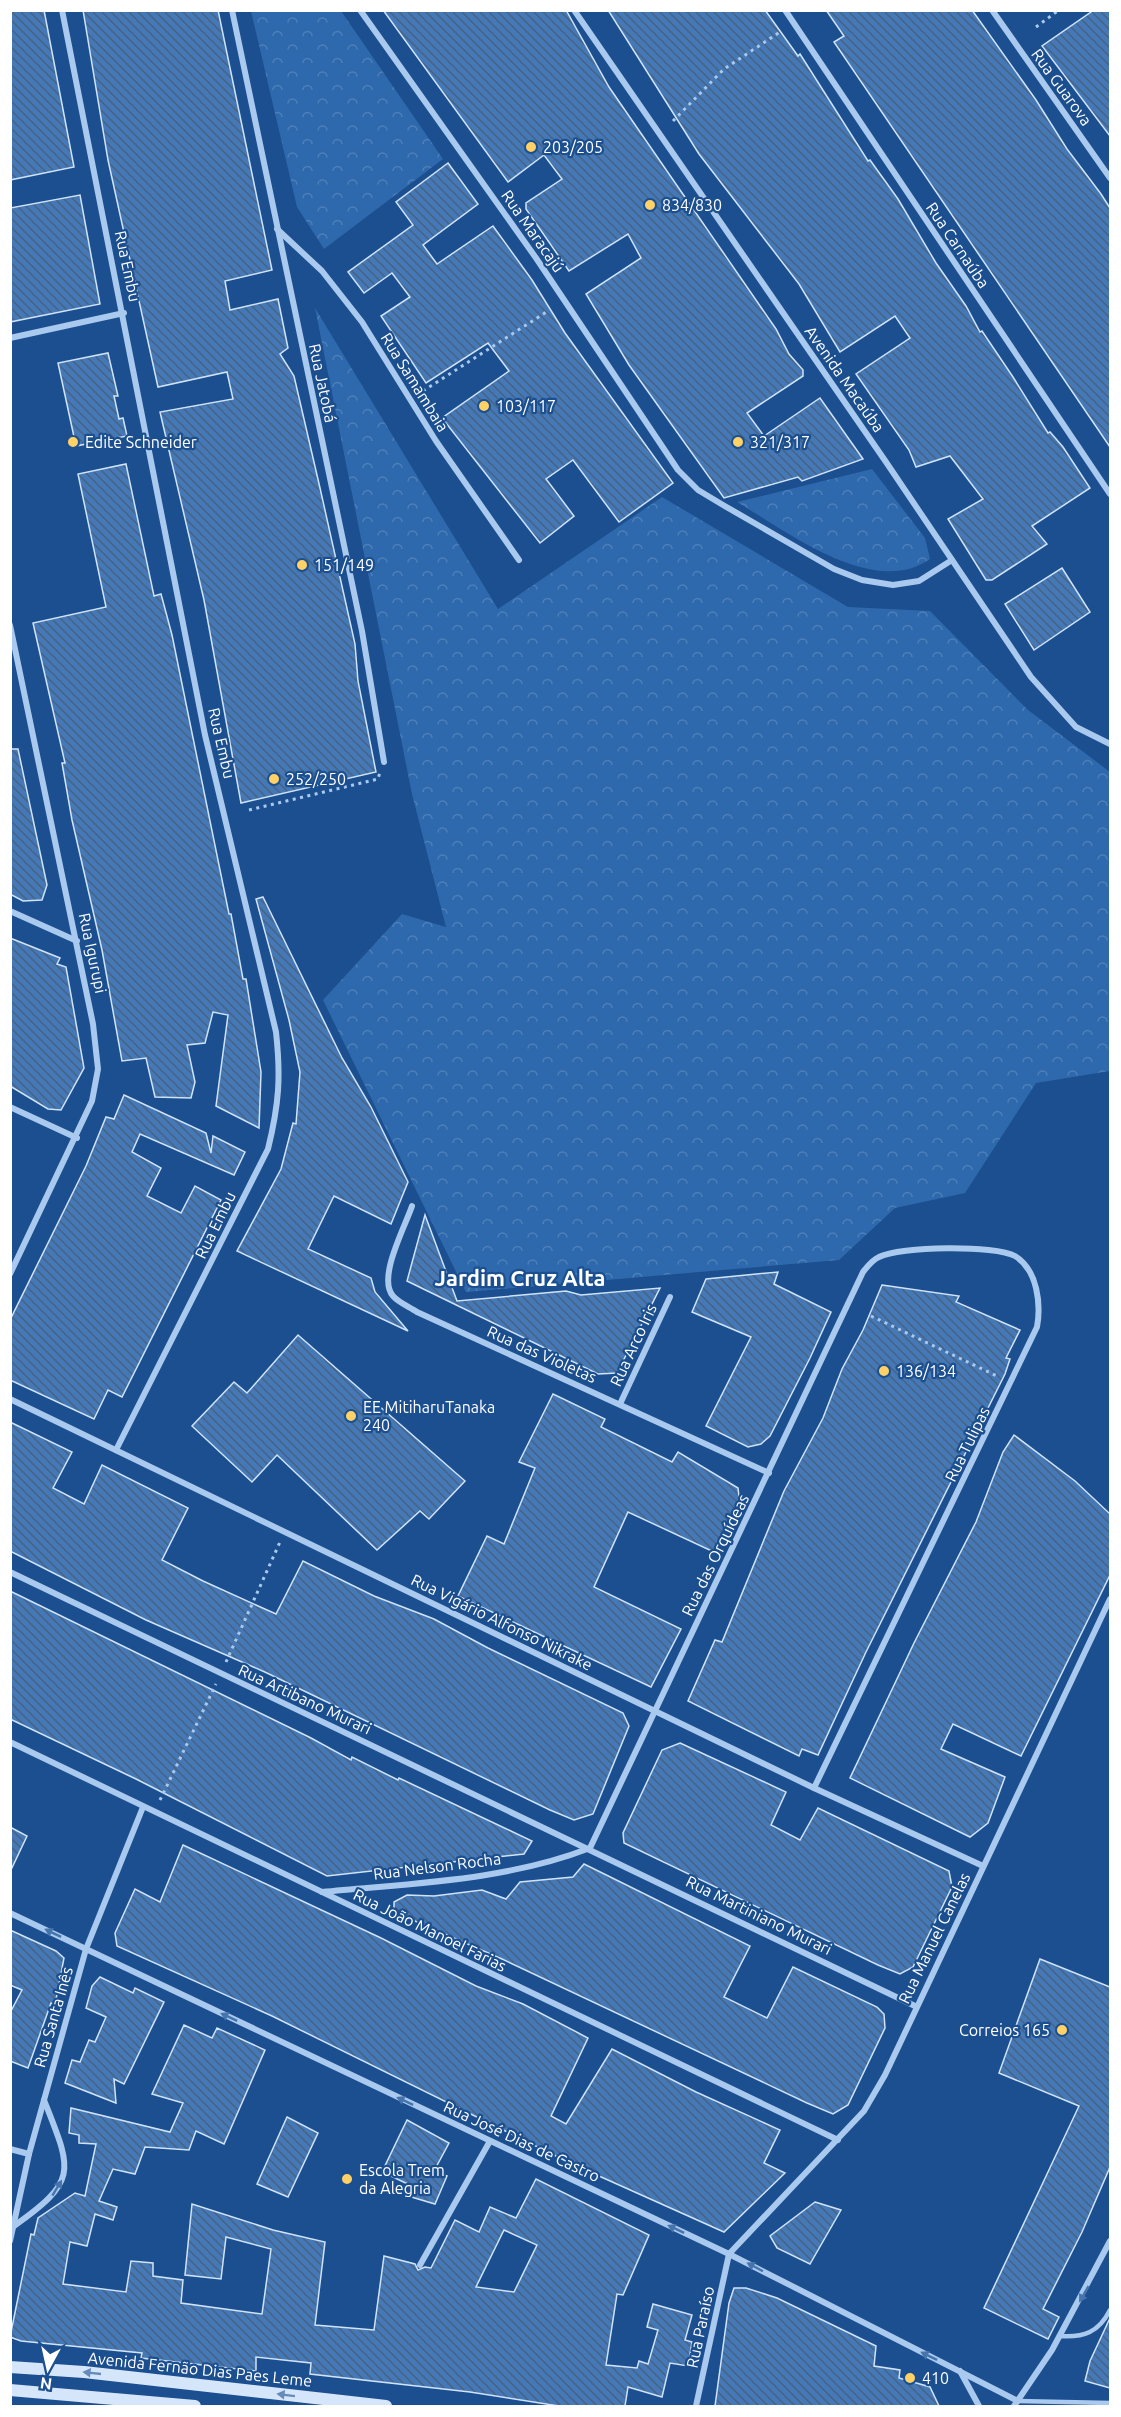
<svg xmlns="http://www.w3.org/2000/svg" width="1121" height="2417" viewBox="0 0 1121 2417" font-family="Ubuntu,sans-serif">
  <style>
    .forest { fill: url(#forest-crowns) }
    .building { fill: url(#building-back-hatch); stroke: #cfe3fa; stroke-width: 1.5; fill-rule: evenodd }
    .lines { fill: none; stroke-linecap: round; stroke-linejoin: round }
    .path { stroke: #a9c9ee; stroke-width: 3; stroke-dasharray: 3 4.5; stroke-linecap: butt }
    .service { stroke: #a9c9ee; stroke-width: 4.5 }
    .minor { stroke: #a9c9ee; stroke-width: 6 }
    .secondary { stroke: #d6e6fa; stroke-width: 12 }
    .oneway { fill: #4674ac }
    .oneway2 { fill: #668bba }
    .poi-dot { fill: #ffd166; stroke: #1b4f8f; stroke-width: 2 }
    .labels { text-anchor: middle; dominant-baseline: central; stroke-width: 4.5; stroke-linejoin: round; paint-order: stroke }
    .street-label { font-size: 16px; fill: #fff; stroke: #1b4f8f }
    .poi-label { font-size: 16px; fill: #fff; stroke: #1b4f8f; text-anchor: start }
    .district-label { font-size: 22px; font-weight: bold; fill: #fff; stroke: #1b4f8f }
  </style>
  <defs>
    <pattern id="forest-crowns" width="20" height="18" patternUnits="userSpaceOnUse" patternTransform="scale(1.5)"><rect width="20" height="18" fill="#2e69ad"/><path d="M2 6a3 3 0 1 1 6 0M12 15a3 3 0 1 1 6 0" fill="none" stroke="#4d80b9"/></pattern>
    <pattern id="building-back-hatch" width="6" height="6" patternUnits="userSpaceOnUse" patternTransform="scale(1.5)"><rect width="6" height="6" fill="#4478b7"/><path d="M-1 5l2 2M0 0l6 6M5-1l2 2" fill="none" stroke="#486282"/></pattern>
  </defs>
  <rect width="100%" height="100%" fill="#1b4f8f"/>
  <g class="forest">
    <polygon points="251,11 341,11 443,159 324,249 297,207"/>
    <polygon points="315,308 498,609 662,497 848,607 930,611 1028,710 1110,772 1110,1071 1036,1083 965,1193 895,1208 839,1260 466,1292 323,1000 402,914 446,927 412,794"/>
    <path d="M 872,469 L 925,538 L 930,559 C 874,599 786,531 737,502 Z"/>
  </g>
  <g class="building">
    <polygon points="10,10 44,10 74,167 10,180"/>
    <polygon points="83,10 218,10 272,270 225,281 230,310 278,299 288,348 280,354 294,376 320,488 355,644 358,681 376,772 241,803 204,600 160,412 233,399 227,372 158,387 108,160"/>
    <polygon points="383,10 566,10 609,87 776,329 789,354 803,370 803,376 747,413 764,436 820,398 863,459 802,481 798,477 724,498 629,365 586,294 641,258 628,234 569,271 526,209 526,203 562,179 544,155 508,182"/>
    <polygon points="608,10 765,10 798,56 800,54 868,161 870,160 898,199 936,263 966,306 980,332 982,331 1013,377 1048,433 1050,432 1063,447 1090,488 1032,526 1047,544 992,580 986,580 948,519 983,499 950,456 916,467 909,450 856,374 910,338 895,316 840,352 799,284 699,154"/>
    <polygon points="826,10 972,10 1036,100 1067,149 1101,194 1110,208 1110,447 834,42 844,36"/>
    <polygon points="1094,10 1110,10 1110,136 1042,46"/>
    <polygon points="448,163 478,204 423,245 437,264 493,226 532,280 565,333 673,483 619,522 573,460 546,479 574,516 540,543 442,418 509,371 488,343 426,383 381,316 410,297 392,273 364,293 348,272 413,225 396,202"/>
    <polygon points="80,195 100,304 10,322 10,208"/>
    <polygon points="108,353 118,396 114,396 119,419 123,418 127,436 76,446 58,363"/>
    <polygon points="126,464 154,596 161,594 172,635 229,914 231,914 243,979 246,979 261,1072 259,1128 216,1106 228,1015 213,1012 205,1043 187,1045 195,1082 191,1098 155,1097 146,1058 122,1061 102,950 72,820 62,763 65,763 33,623 106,607 78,474"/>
    <polygon points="1062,568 1090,612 1034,650 1005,604"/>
    <polygon points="10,749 18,749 47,885 42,900 23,901 10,894"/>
    <polygon points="263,897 342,1058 371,1107 408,1182 391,1224 334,1196 308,1249 371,1278 375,1292 408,1331 237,1251 281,1169 293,1123 296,1124 300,1072 289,1020 256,899"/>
    <polygon points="10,938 60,958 57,964 66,967 84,1068 61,1110 48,1109 10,1086"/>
    <polygon points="124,1095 206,1133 211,1153 213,1136 245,1152 234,1175 140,1134 132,1152 161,1168 147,1196 181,1213 195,1186 221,1200 122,1397 108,1390 94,1419 10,1380 10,1320 86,1166 106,1117 114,1119"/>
    <polygon points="425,1215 457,1301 566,1291 581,1295 660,1288 617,1373 598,1374 407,1281"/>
    <polygon points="778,1272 774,1284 831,1312 810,1358 770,1436 761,1444 748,1447 706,1426 751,1337 692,1312 706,1279"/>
    <polygon points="882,1285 959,1296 956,1302 1020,1330 1006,1358 1010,1359 1005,1374 866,1652 818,1755 802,1749 799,1756 688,1701 715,1640 722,1642 784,1491 823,1418 842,1369 863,1330"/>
    <polygon points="298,1335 465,1481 429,1519 420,1511 377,1550 277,1455 252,1482 192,1426 234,1382 247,1393"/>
    <polygon points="553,1394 605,1419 601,1427 672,1462 678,1452 738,1488 740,1505 716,1553 628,1512 594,1587 681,1629 651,1687 458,1596 487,1536 504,1544 535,1468 519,1462"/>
    <polygon points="10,1422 72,1452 53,1488 84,1504 102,1465 188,1508 162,1560 203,1581 276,1614 303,1561 374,1596 434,1619 488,1648 623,1713 629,1726 593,1814 574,1820 550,1810 267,1673 146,1620 10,1551"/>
    <polygon points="1014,1435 1075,1481 1110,1514 1110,1575 1021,1756 953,1724 941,1749 1005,1777 988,1823 970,1837 850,1778 914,1643 976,1522 1003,1452"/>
    <polygon points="10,1591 311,1738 351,1760 352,1757 398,1780 399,1778 532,1841 524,1854 327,1876 136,1779 10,1719"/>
    <polygon points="680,1743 786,1792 771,1825 800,1840 818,1808 949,1871 952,1887 913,1967 900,1974 878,1965 624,1843 623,1833 662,1750"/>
    <polygon points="10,1827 27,1836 10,1872"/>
    <polygon points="183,1845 381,1938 476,1986 523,2004 588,2038 551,2116 566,2124 612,2049 696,2092 780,2130 764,2163 785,2173 724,2232 570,2163 272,2016 117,1946 115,1933 135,1889 160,1902"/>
    <polygon points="584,1864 750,1946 724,1997 767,2018 793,1967 877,2007 884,2014 885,2028 848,2105 833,2114 807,2103 502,1959 394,1912 394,1902 407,1895 434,1896 482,1890 506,1899 520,1882 573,1877"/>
    <polygon points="10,1930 56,1951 64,1958 55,2005 51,2003 28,2068 10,2061 10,2013 22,1990 10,1985"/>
    <polygon points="1040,1959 1110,1987 1110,2167 1082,2232 1043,2309 1059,2317 1048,2339 984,2308 1079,2106 999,2073"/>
    <polygon points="100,1977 133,1993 135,1988 164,2002 124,2084 114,2079 116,2103 65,2083 72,2060 80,2062 89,2040 95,2042 106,2017 86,2008 92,1986"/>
    <path d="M 184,2025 L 212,2038 L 217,2028 L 265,2050 L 224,2144 L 196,2131 L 189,2150 L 145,2147 L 135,2174 L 113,2169 L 99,2201 L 117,2207 L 113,2220 L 95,2214 L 87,2246 L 70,2242 L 63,2284 L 126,2292 L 131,2261 L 153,2263 L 153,2276 L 183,2280 L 181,2303 L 262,2314 L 271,2249 L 226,2237 L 221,2279 L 185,2275 L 192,2204 L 273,2230 L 325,2242 L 315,2325 L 374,2330 L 384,2256 L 415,2264 L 418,2270 L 425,2267 L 431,2268 L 455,2220 L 479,2232 L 490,2207 L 516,2218 L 536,2179 L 649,2235 L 623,2295 L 617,2294 L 606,2365 L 637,2368 L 639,2361 L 648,2364 L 658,2330 L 647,2327 L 653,2304 L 692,2315 L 685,2340 L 692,2342 L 688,2366 L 670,2363 L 662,2397 L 628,2387 L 625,2406 L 559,2406 L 470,2392 L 310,2374 L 311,2363 L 256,2357 L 256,2371 L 141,2358 L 142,2353 L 21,2341 L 10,2337 L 31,2234 L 34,2235 L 38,2218 L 75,2193 L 85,2196 L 96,2144 L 79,2143 L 79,2135 L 69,2133 L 71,2108 L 170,2132 L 183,2103 L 152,2094 ZM 504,2230 L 537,2245 L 514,2292 L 476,2287 Z"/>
    <polygon points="287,2117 318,2133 288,2197 257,2184"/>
    <polygon points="407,2120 449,2143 434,2171 447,2176 435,2204 408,2196 412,2186 382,2172"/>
    <polygon points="815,2202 841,2210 810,2264 777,2248 770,2236"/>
    <polygon points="734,2288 746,2288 777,2298 876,2346 874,2366 900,2370 899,2378 930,2387 939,2406 715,2406 729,2303"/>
    <polygon points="1110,2318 1110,2388 1085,2381 1090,2361"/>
  </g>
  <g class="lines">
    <g class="path">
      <polyline points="1036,27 1059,10"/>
      <polyline points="673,121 724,69 780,32"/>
      <polyline points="423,391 548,311"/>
      <polyline points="249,810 378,779 380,772"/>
      <polyline points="871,1316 999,1377"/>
      <polyline points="226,1662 280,1542"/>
      <polyline points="160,1800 216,1684"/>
    </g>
    <g class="service">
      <path d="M 1059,2336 C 1084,2338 1099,2332 1110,2310"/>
      <polyline points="1018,2401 1110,2403"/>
    </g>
    <g class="minor">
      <path d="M 62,10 L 205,735 L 276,1032 C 281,1077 279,1104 268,1149 L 116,1450"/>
      <polyline points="232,10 362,631 384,762"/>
      <polyline points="360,10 536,258 678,470 698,490 723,505 834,569 862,580 893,585 919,581 952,560"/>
      <polyline points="574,10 886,462 1031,677 1076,727 1110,744"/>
      <polyline points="785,10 1110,494"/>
      <polyline points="992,10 1110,178"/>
      <polyline points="277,229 322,271 362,322 436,441 519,560"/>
      <polyline points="10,338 124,313"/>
      <polyline points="10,625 93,1024 98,1069 92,1101 10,1274"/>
      <polyline points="10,911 77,941"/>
      <polyline points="10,1107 77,1138"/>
      <path d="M 412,1206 C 405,1227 377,1278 393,1296 C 399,1303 410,1307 417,1312 L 769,1473"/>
      <polyline points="10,1399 814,1788 983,1866"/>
      <polyline points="620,1404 670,1297"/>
      <polyline points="10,1572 915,2006"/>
      <polyline points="10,1742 838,2140"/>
      <path d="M 590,1848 L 863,1272 C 868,1266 872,1260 879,1257 C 899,1246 996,1245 1015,1256 C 1038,1270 1041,1305 1037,1327 L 814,1788"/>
      <path d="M 322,1892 C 412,1883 505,1881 590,1848"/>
      <polyline points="10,1913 729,2254 1018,2401"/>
      <polyline points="10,2149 29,2154"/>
      <path d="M 14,2226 C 79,2180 72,2171 44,2100"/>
      <polyline points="10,2241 29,2154 86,1949 143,1807"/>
      <polyline points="729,2254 864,2111 885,2075 1110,1599"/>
      <polyline points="420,2265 490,2141"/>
      <polyline points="960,2371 979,2406"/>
      <polyline points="696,2406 729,2254"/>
      <polyline points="1014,2406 1052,2350 1110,2241"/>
    </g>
    <g class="secondary">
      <polyline points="10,2367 84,2372 386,2406"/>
      <polyline points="10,2390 195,2406"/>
    </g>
  </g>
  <defs><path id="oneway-solid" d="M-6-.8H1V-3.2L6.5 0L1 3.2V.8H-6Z" transform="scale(1.5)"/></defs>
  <g class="oneway">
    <use href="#oneway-solid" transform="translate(53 1933) rotate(-154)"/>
    <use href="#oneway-solid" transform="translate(229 2017) rotate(-155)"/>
    <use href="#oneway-solid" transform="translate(405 2101) rotate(-155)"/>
    <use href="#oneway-solid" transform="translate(57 2188) rotate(-59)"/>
    <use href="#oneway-solid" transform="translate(676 2229) rotate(-155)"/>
    <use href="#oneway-solid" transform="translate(755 2267) rotate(-152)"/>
    <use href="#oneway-solid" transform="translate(1084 2294) rotate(120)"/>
    <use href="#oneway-solid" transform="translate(929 2356) rotate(-154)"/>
  </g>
  <g class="oneway2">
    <use href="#oneway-solid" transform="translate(92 2373) rotate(-174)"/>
    <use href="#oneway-solid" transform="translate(286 2395) rotate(-173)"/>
  </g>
  <g class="poi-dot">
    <circle cx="531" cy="147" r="6"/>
    <circle cx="650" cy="205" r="6"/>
    <circle cx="484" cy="406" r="6"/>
    <circle cx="73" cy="442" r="6"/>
    <circle cx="738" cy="442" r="6"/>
    <circle cx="302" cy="565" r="6"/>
    <circle cx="274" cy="779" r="6"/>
    <circle cx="884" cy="1371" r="6"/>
    <circle cx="351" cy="1416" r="6"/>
    <circle cx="1062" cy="2030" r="6"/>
    <circle cx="347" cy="2179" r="6"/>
    <circle cx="910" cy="2378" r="6"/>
  </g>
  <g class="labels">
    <g class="street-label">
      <text transform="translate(1062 87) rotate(54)">Rua Guarova</text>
      <text transform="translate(533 231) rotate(55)">Rua Maracajú</text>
      <text transform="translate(958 245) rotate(56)">Rua Carnaúba</text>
      <text transform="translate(128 266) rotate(78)">Rua Embu</text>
      <text transform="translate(845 379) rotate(55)">Avenida Macaúba</text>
      <text transform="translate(415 382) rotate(58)">Rua Samambaia</text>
      <text transform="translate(323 383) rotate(78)">Rua Jatobá</text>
      <text transform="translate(222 743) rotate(77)">Rua Embu</text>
      <text transform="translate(93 953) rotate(78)">Rua Igurupi</text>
      <text transform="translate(215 1225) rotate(-64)">Rua Embu</text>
      <text transform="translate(633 1345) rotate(-65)">Rua Arco Iris</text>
      <text transform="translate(542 1354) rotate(24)">Rua das Violetas</text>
      <text transform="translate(967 1444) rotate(-64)">Rua Tulipas</text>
      <text transform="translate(715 1555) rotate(-64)">Rua das Orquídeas</text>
      <text transform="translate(502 1622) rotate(26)">Rua Vigário Alfonso Nikrake</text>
      <text transform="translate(305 1699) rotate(25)">Rua Artibano Murari</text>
      <text transform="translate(437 1866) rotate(-7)">Rua Nelson Rocha</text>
      <text transform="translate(759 1915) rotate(26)">Rua Martiniano Murari</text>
      <text transform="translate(430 1930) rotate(26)">Rua João Manoel Farias</text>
      <text transform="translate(934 1938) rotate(-64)">Rua Manuel Canelas</text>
      <text transform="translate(53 2017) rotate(-74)">Rua Santa Inês</text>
      <text transform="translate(522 2141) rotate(25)">Rua José Dias de Castro</text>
      <text transform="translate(700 2327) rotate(-78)">Rua Paraíso</text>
      <text transform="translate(200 2369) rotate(6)">Avenida Fernão Dias Paes Leme</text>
    </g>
    <g class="poi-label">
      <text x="543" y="147">203/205</text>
      <text x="662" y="205">834/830</text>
      <text x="496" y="406">103/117</text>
      <text x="85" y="442">Edite Schneider</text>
      <text x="750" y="442">321/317</text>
      <text x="314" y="565">151/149</text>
      <text x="286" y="779">252/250</text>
      <text x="896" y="1371">136/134</text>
      <text x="363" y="1407">EE MitiharuTanaka<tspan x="363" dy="18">240</tspan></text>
      <text x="1050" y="2030" text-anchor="end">Correios 165</text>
      <text x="359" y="2170">Escola Trem<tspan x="359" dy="18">da Alegria</tspan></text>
      <text x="922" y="2378">410</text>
    </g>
    <g class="district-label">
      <text x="520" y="1277">Jardim Cruz Alta</text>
    </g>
  </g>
  <rect width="1121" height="2417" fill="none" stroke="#ffffff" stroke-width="24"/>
  <g transform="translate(48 2369) rotate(188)" stroke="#1b4f8f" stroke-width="4.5" paint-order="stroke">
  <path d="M0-4.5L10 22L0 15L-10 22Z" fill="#ffffff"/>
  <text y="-9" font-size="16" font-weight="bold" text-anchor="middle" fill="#ffffff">N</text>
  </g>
</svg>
